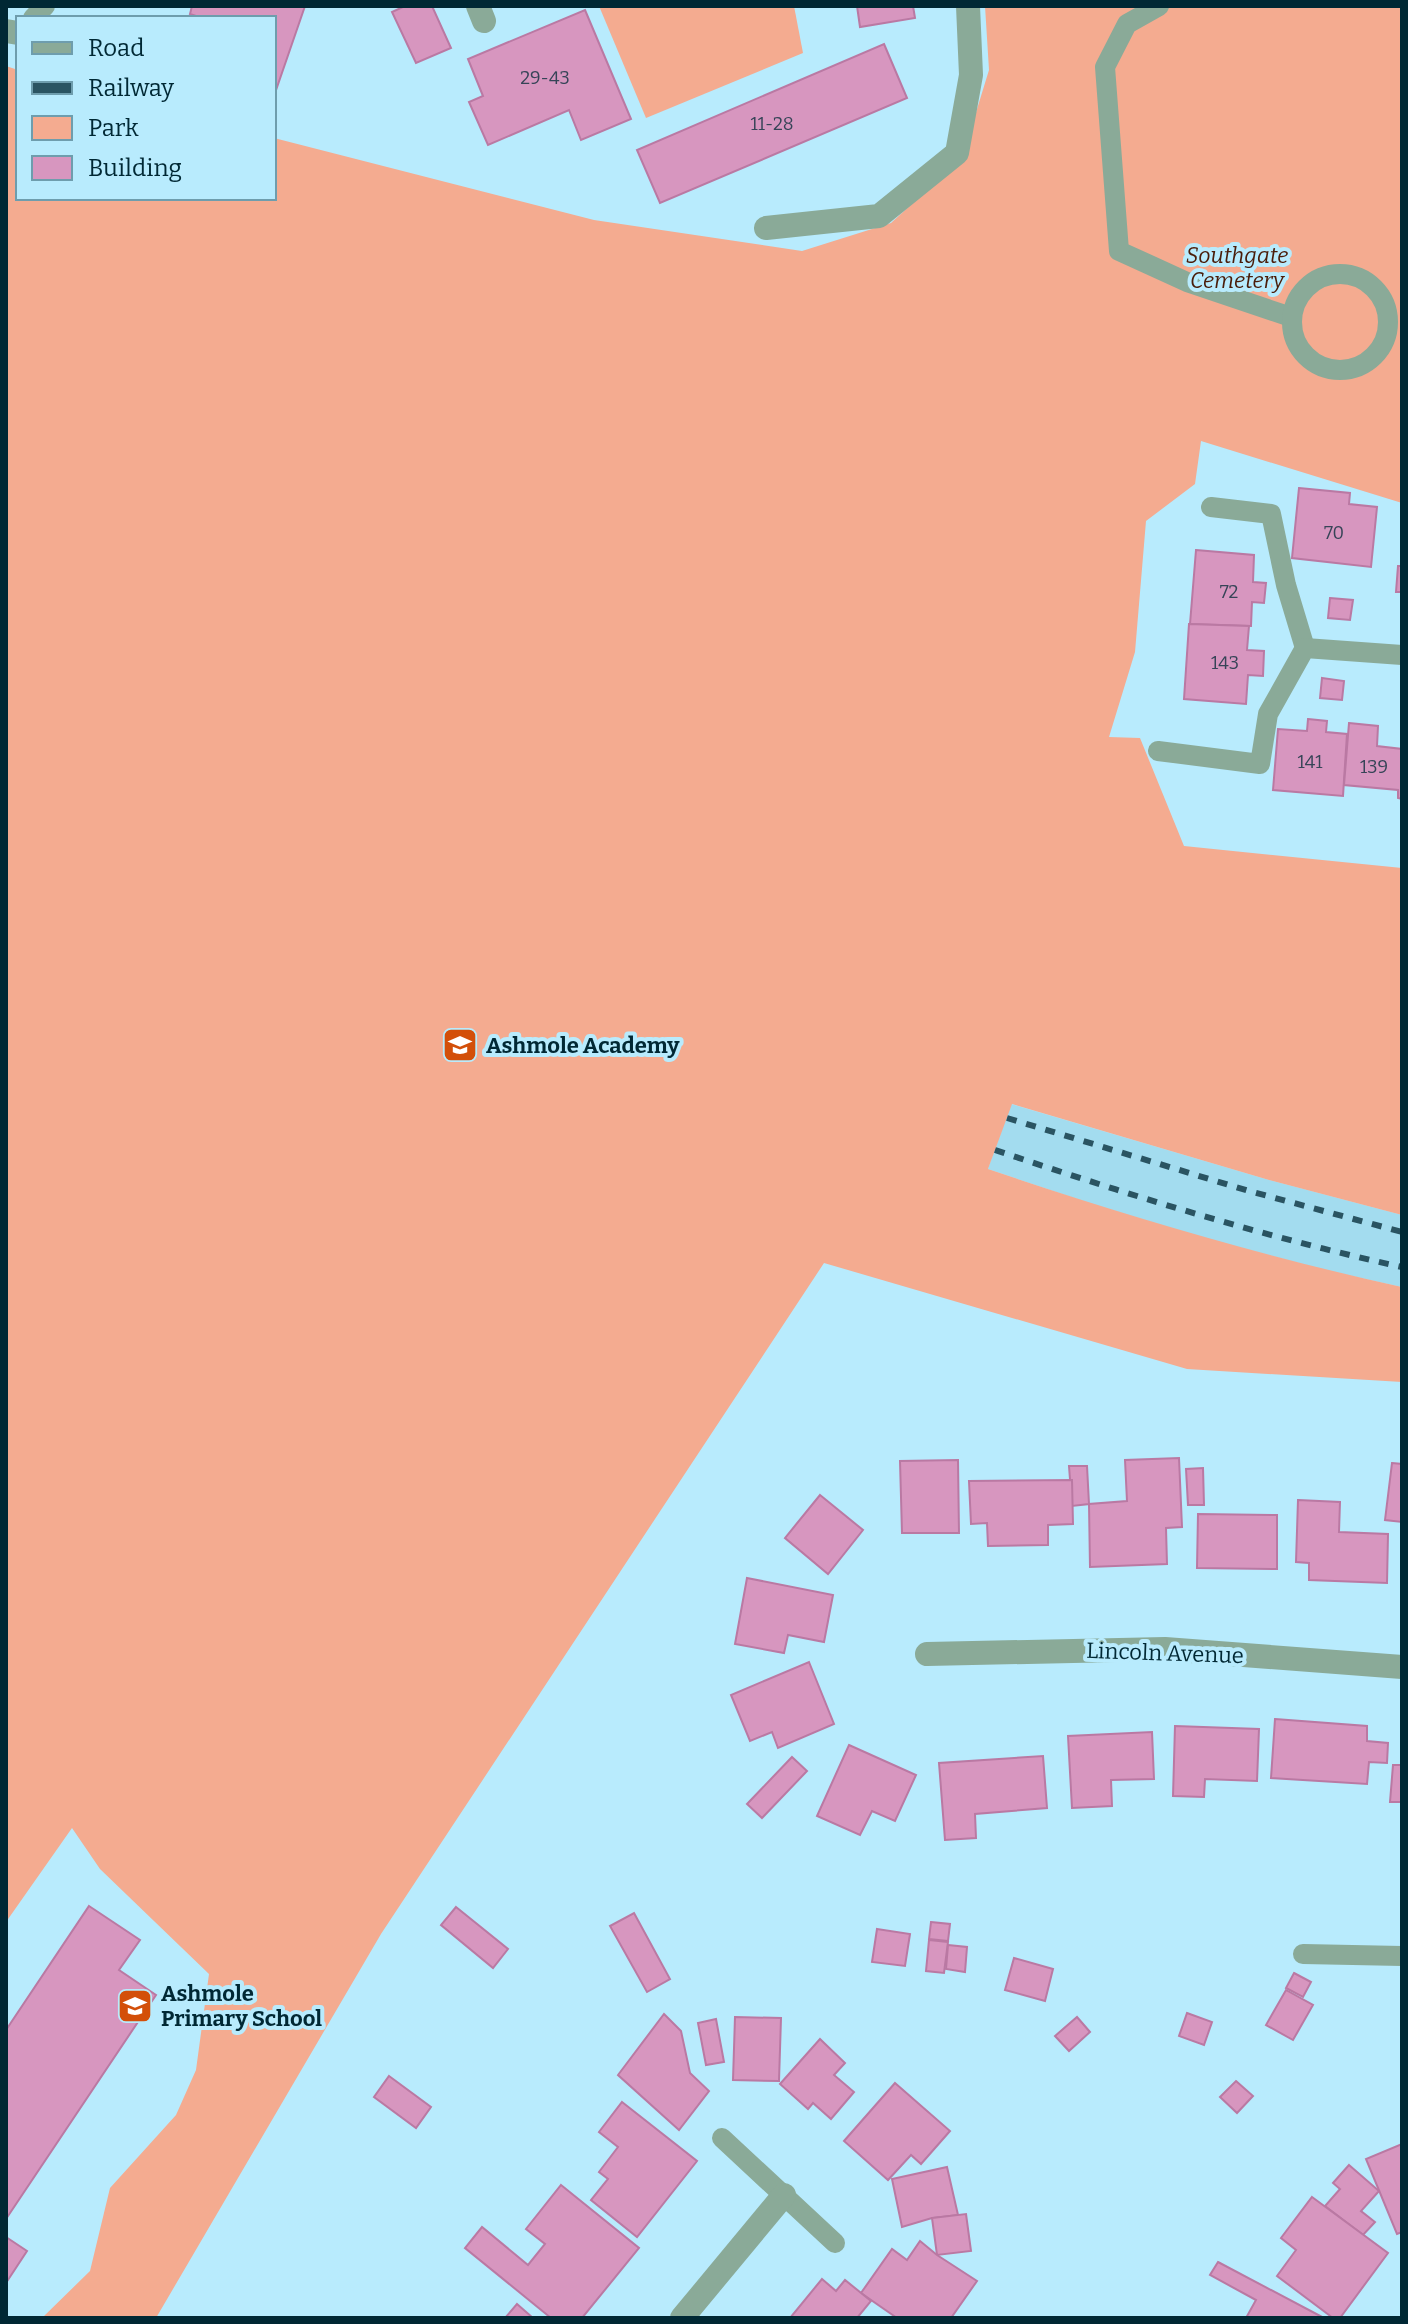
<svg xmlns="http://www.w3.org/2000/svg" width="1408" height="2324" viewBox="0 0 1408 2324" font-family="Bitter,serif">
  <style>
    .built { fill: #a3dcef }
    .green { fill: #f4ab90 }
    .building { fill: #d796bf; stroke: #ba79a3; stroke-width: 2 }
    .lines { fill: none; stroke-linecap: round; stroke-linejoin: round }
    .service { stroke: #8aaa98; stroke-width: 20 }
    .minor { stroke: #8aaa98; stroke-width: 24 }
    .rail { stroke: #2a5462; stroke-width: 6; stroke-dasharray: 10 10; stroke-linecap: butt }
    .labels { text-anchor: middle; dominant-baseline: central; stroke-width: 8; stroke-linejoin: round; paint-order: stroke }
    .number-label { font-size: 18px; fill: #364457 }
    .park-label { font-size: 22px; font-style: italic; fill: #4a1c09; stroke: #b8ebfd }
    .poi-label { font-size: 22px; font-weight: bold; fill: #002834; stroke: #b8ebfd; text-anchor: start }
    .street-label { font-size: 22px; fill: #002834; stroke: #b8ebfd }
  </style>
  <rect width="100%" height="100%" fill="#b8ebfd"/>
  <polygon class="built" points="1011,1104 1269,1180 1402,1215 1402,1287 1325,1270 1204,1238 1092,1204 988,1169"/>
  <g class="green">
    <polygon points="599,6 794,6 803,53 646,118"/>
    <path d="M 985,6 L 1402,6 L 1402,503 L 1201,441 L 1195,484 L 1146,521 L 1135,652 L 1109,737 L 1140,738 L 1184,846 L 1402,868 L 1402,1215 L 1269,1180 L 1012,1104 L 988,1169 C 1124,1215 1261,1256 1402,1287 L 1402,1382 L 1187,1369 L 824,1263 L 381,1934 L 156,2318 L 42,2318 L 90,2271 L 110,2188 L 176,2115 L 196,2070 L 209,1974 L 100,1869 L 72,1828 L 6,1922 L 6,66 L 18,70 L 18,198 L 274,198 L 274,138 L 594,220 L 802,251 L 891,223 L 962,158 L 989,70 Z"/>
  </g>
  <g class="building">
    <polygon points="192,6 305,6 274,96 274,18 202,18 190,14"/>
    <polygon points="405,6 432,6 451,48 416,63 392,12"/>
    <polygon points="857,6 913,6 915,18 860,27"/>
    <polygon points="585,10 631,119 581,140 569,110 488,145 469,102 483,96 468,59"/>
    <polygon points="884,44 907,98 660,203 637,150"/>
    <polygon points="1299,488 1350,493 1349,504 1377,507 1371,567 1292,558"/>
    <polygon points="1196,550 1254,555 1253,582 1266,583 1264,603 1252,602 1251,626 1190,624"/>
    <polygon points="1398,566 1402,566 1402,592 1396,592"/>
    <polygon points="1330,598 1353,600 1350,620 1328,618"/>
    <polygon points="1189,624 1249,626 1247,650 1264,651 1263,676 1248,675 1246,704 1184,699"/>
    <polygon points="1322,678 1344,681 1342,700 1320,698"/>
    <polygon points="1308,719 1327,721 1326,732 1347,734 1343,796 1273,790 1278,729 1307,731"/>
    <polygon points="1349,723 1378,726 1377,746 1402,749 1402,799 1398,798 1398,790 1344,785"/>
    <polygon points="1179,1458 1182,1527 1166,1528 1167,1564 1090,1567 1089,1504 1127,1501 1125,1460"/>
    <polygon points="958,1460 959,1533 902,1533 900,1461"/>
    <polygon points="1392,1463 1402,1464 1402,1522 1385,1520"/>
    <polygon points="1069,1466 1087,1466 1089,1504 1072,1506"/>
    <polygon points="1203,1468 1204,1505 1188,1505 1186,1469"/>
    <polygon points="1072,1480 1073,1524 1048,1525 1048,1545 988,1546 987,1523 971,1524 969,1481"/>
    <polygon points="820,1495 863,1530 828,1574 785,1538"/>
    <polygon points="1298,1500 1340,1502 1339,1532 1388,1534 1387,1583 1309,1580 1309,1563 1296,1562"/>
    <polygon points="1198,1514 1277,1515 1277,1569 1197,1568"/>
    <polygon points="747,1578 833,1595 824,1642 788,1635 784,1653 735,1644"/>
    <polygon points="809,1662 834,1724 778,1748 772,1732 750,1741 731,1695"/>
    <polygon points="1275,1719 1367,1726 1367,1741 1388,1743 1387,1763 1369,1762 1367,1784 1271,1778"/>
    <polygon points="1175,1726 1259,1729 1257,1781 1205,1779 1204,1797 1173,1796"/>
    <polygon points="1152,1732 1154,1779 1111,1780 1112,1806 1072,1808 1068,1736"/>
    <polygon points="849,1745 916,1775 895,1821 872,1811 860,1835 817,1816"/>
    <polygon points="1043,1756 1047,1808 975,1814 976,1838 945,1840 939,1763"/>
    <polygon points="792,1757 807,1771 762,1818 747,1804"/>
    <polygon points="1393,1765 1402,1765 1402,1802 1390,1802"/>
    <polygon points="89,1906 140,1940 119,1970 156,1995 6,2219 6,2030"/>
    <polygon points="456,1907 508,1949 493,1968 441,1925"/>
    <polygon points="634,1913 670,1979 647,1992 610,1926"/>
    <polygon points="931,1922 950,1924 948,1941 929,1939"/>
    <polygon points="877,1929 910,1934 905,1966 872,1962"/>
    <polygon points="929,1940 948,1942 944,1973 926,1971"/>
    <polygon points="948,1945 967,1947 965,1972 946,1969"/>
    <polygon points="1014,1958 1053,1969 1045,2001 1005,1990"/>
    <polygon points="1294,1973 1311,1982 1303,1997 1286,1988"/>
    <polygon points="1286,1990 1313,2005 1293,2040 1266,2025"/>
    <polygon points="1187,2013 1212,2022 1204,2045 1179,2036"/>
    <polygon points="664,2014 681,2031 690,2073 709,2091 679,2130 618,2075"/>
    <polygon points="735,2017 781,2018 779,2081 733,2080"/>
    <polygon points="1077,2017 1090,2032 1069,2051 1055,2036"/>
    <polygon points="716,2019 724,2062 706,2065 698,2023"/>
    <polygon points="820,2039 845,2063 834,2075 854,2092 831,2119 813,2103 808,2109 780,2084"/>
    <polygon points="389,2076 431,2107 416,2128 374,2097"/>
    <polygon points="1236,2081 1253,2096 1237,2113 1220,2097"/>
    <polygon points="895,2083 950,2131 921,2164 911,2155 888,2180 844,2141"/>
    <polygon points="622,2102 697,2161 637,2237 591,2200 608,2179 599,2172 618,2147 599,2132"/>
    <polygon points="1402,2144 1402,2232 1397,2234 1366,2159"/>
    <polygon points="1349,2165 1379,2191 1361,2211 1375,2222 1363,2235 1325,2206 1340,2189 1333,2183"/>
    <polygon points="947,2167 958,2215 932,2218 902,2227 892,2179"/>
    <polygon points="561,2185 639,2248 582,2318 551,2318 465,2248 482,2227 528,2265 545,2244 526,2229"/>
    <polygon points="1312,2197 1388,2253 1340,2318 1333,2318 1277,2276 1296,2250 1281,2238"/>
    <polygon points="966,2214 971,2251 937,2255 932,2218"/>
    <polygon points="6,2237 27,2251 6,2283"/>
    <polygon points="920,2241 937,2255 977,2281 951,2318 897,2318 861,2293 892,2249 907,2260"/>
    <polygon points="1218,2262 1324,2318 1246,2318 1256,2300 1210,2275"/>
    <polygon points="822,2279 836,2291 845,2280 871,2301 857,2318 790,2318"/>
    <polygon points="517,2304 533,2318 505,2318"/>
  </g>
  <g class="lines">
    <g class="service">
      <polyline points="1159,6 1127,24 1105,67 1119,251 1187,282 1291,317"/>
      <polyline points="33,18 45,6"/>
      <circle cx="1340" cy="322" r="48"/>
      <polyline points="1211,507 1271,514 1286,585 1305,648"/>
      <polyline points="1158,751 1260,764 1268,714 1305,648 1402,655"/>
      <polyline points="1303,1954 1402,1956"/>
      <polyline points="722,2138 835,2243"/>
    </g>
    <g class="minor">
      <polyline points="478,6 484,21"/>
      <polyline points="6,31 18,33"/>
      <polyline points="766,228 879,216 957,153 971,75 968,6"/>
      <polyline points="927,1654 1165,1649 1402,1667"/>
      <polyline points="682,2318 784,2195"/>
    </g>
    <g class="rail">
      <polyline points="1007,1118 1249,1191 1402,1232"/>
      <path d="M 995,1150 C 1129,1195 1264,1237 1402,1267"/>
    </g>
  </g>
  <defs>
    <g id="school-square" transform="scale(1.8)"><rect x="-9" y="-9" width="18" height="18" rx="4" fill="#d34f09" stroke="#b8ebfd"/><path d="M0-5L7-2L0 1L-7-2ZM-4 1L0 2.5L4 1V4Q0 6-4 4Z" fill="#fff"/></g>
  </defs>
  <g fill-rule="evenodd">
    <use href="#school-square" x="460" y="1045"/>
    <use href="#school-square" x="135" y="2006"/>
  </g>
  <g class="labels">
    <g class="number-label">
      <text x="545" y="78">29-43</text>
      <text x="772" y="124">11-28</text>
      <text x="1334" y="533">70</text>
      <text x="1229" y="592">72</text>
      <text x="1225" y="663">143</text>
      <text x="1310" y="762">141</text>
      <text x="1374" y="767">139</text>
    </g>
    <g class="park-label">
      <text x="1237" y="255">Southgate<tspan x="1237" dy="25">Cemetery</tspan></text>
    </g>
    <g class="poi-label">
      <text x="486" y="1045">Ashmole Academy</text>
      <text x="161" y="1993">Ashmole<tspan x="161" dy="25">Primary School</tspan></text>
    </g>
    <g class="street-label">
      <text transform="translate(1165 1653) rotate(2)">Lincoln Avenue</text>
    </g>
  </g>
  <rect width="1408" height="2324" fill="none" stroke="#002834" stroke-width="16"/>
  <rect x="16" y="16" width="260" height="184" fill="#b8ebfd" stroke="#6e9dad" stroke-width="2"/>
  <rect x="32" y="42" width="40" height="12" fill="#8aaa98" stroke="#6e9dad" stroke-width="2"/>
  <text x="88" y="56" font-size="24" fill="#002834">Road</text>
  <rect x="32" y="82" width="40" height="12" fill="#2a5462" stroke="#6e9dad" stroke-width="2"/>
  <text x="88" y="96" font-size="24" fill="#002834">Railway</text>
  <rect x="32" y="116" width="40" height="24" fill="#f4ab90" stroke="#6e9dad" stroke-width="2"/>
  <text x="88" y="136" font-size="24" fill="#002834">Park</text>
  <rect x="32" y="156" width="40" height="24" fill="#d796bf" stroke="#6e9dad" stroke-width="2"/>
  <text x="88" y="176" font-size="24" fill="#002834">Building</text>
</svg>
